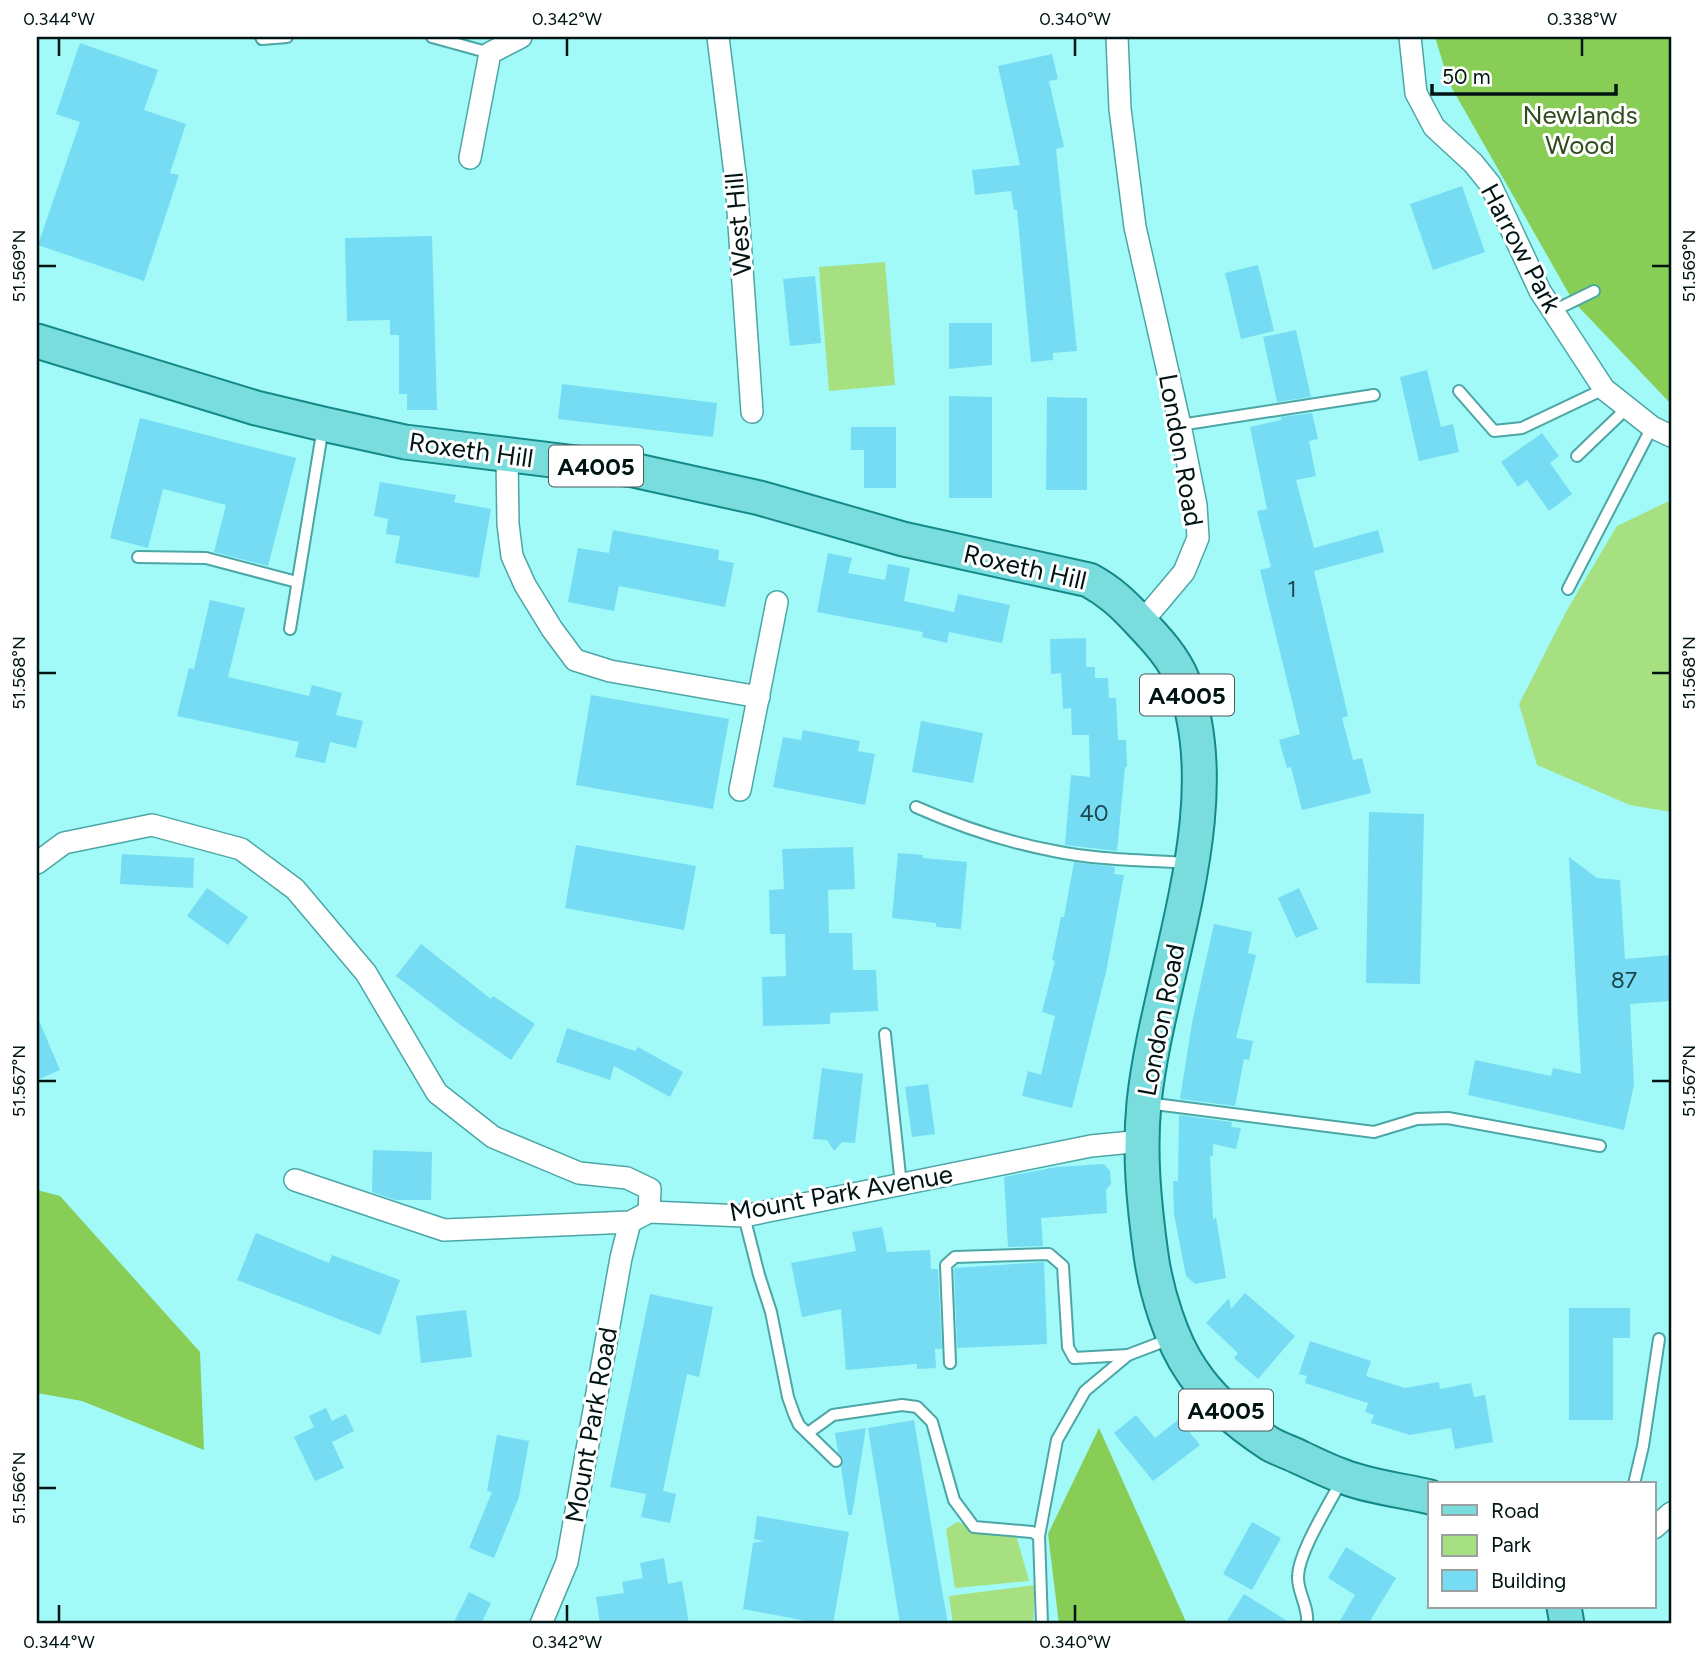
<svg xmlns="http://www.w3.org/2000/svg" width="1708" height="1661" viewBox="0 0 1708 1661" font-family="Figtree,sans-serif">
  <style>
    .green { fill: #a6e080 }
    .forest { fill: #88cd55 }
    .building { fill: #75dcf3 }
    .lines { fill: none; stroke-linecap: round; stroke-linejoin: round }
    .service-casing { stroke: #4ca6a5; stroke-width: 14 }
    .minor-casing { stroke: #4ca6a5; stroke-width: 24 }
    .primary-casing { stroke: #158888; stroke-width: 37 }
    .service { stroke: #fff; stroke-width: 10 }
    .minor { stroke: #fff; stroke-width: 21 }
    .primary { stroke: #79dddd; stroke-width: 33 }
    .ticks { fill: none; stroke: #001414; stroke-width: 2.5 }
    .labels { text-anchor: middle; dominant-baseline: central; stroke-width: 6; stroke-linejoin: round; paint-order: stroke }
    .number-label { font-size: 23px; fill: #1d464c }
    .shield { fill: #fff; stroke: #4c5a5a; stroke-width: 2 }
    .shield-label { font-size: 24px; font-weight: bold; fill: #001414 }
    .park-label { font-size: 26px; fill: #304b1c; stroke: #fff }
    .street-label { font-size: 26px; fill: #001414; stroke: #fff }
    .neatline { fill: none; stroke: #001414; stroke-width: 2.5 }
    .ticks-label { font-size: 18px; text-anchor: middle; fill: #001414 }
  </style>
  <rect width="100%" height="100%" fill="#a1faf8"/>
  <g class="green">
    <polygon points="885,262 895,385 829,391 819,267"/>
    <polygon points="1671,500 1671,812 1630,805 1537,765 1519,704 1567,610 1617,526"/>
    <polygon points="957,1522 974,1527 1015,1531 1029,1581 955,1588 946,1529"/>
    <polygon points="1035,1585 1033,1624 953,1624 949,1596"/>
  </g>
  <g class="forest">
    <polygon points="1435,37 1671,37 1671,404 1573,301 1449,83"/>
    <polygon points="37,1190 60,1196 200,1352 204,1450 82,1401 37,1393"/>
    <polygon points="1099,1428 1187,1624 1059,1624 1048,1534"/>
  </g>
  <g class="building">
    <polygon points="80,43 158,70 144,110 186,124 170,173 179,175 144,281 38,245 80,122 56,114"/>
    <polygon points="1052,54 1058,79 1049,81 1064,147 1056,149 1077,351 1053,353 1053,360 1031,362 1017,210 1014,210 1011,191 975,195 972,170 1020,165 998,66"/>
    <polygon points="1462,186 1485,252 1433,270 1410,204"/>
    <polygon points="432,236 437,410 407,410 407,394 399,394 399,335 390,335 390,320 347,321 345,238"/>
    <polygon points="1258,265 1274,331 1241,339 1225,273"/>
    <polygon points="815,276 821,343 790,346 783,279"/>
    <polygon points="949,323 992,323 992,365 949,369"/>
    <polygon points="1296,330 1311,397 1277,402 1263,337"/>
    <polygon points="1427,370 1441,427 1453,424 1459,452 1419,461 1400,377"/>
    <polygon points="562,384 717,403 713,437 558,419"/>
    <polygon points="949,396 992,397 992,498 949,498"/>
    <polygon points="1047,397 1087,398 1087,490 1046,490"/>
    <polygon points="1312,413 1318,439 1309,441 1316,476 1296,480 1314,548 1378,530 1384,552 1314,571 1348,716 1342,718 1353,760 1362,758 1371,793 1302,810 1291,767 1287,768 1279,740 1300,734 1260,570 1271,567 1257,511 1267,509 1250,427 1281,420 1281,417"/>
    <polygon points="140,418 296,458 268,566 214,552 226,505 163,489 148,548 110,538"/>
    <polygon points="851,427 896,427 896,488 864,488 864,450 851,450"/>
    <polygon points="1542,433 1559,456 1550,463 1572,494 1549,511 1527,480 1518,487 1501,462"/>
    <polygon points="380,482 456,495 454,502 491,509 479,578 395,563 400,536 386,534 388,519 374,516"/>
    <polygon points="613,530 719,550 718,560 734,563 725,607 619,586 614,611 568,602 578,548 609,553"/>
    <polygon points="828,553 852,558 848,573 885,580 888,564 910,568 904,601 954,612 958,594 1010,605 1002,643 949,632 947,643 922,637 923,632 817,612"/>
    <polygon points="210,600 245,608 228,677 309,696 312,685 342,693 336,715 363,721 356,748 330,742 325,763 295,757 299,742 177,716 189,668 194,669"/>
    <polygon points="1086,638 1086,667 1095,667 1095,678 1108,678 1109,698 1116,698 1118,740 1126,740 1127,767 1125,767 1117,851 1065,845 1071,775 1090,777 1089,735 1072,735 1071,708 1063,709 1061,673 1051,674 1050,639"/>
    <polygon points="591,695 729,719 713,809 576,785"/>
    <polygon points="921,721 983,733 973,783 912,772"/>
    <polygon points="803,730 860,741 858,751 875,754 865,805 773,787 783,737 801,740"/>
    <polygon points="1369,812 1424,814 1420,984 1366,983"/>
    <polygon points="576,845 696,866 684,930 565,908"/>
    <polygon points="853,847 855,889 828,890 829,933 852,933 853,970 876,970 878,1011 830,1013 830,1024 763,1026 762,977 786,976 785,934 770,934 769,890 784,889 782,849"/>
    <polygon points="898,853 923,855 923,858 967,862 961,929 936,927 936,923 892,918"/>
    <polygon points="122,854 194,858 193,888 120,884"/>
    <polygon points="1569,857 1597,878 1620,880 1625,959 1671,955 1671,1001 1630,1004 1634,1085 1624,1130 1468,1095 1475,1060 1551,1076 1553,1068 1581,1074"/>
    <polygon points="1074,862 1115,867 1114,874 1124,875 1106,972 1072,1108 1022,1096 1028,1071 1041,1075 1055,1016 1042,1012 1055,961 1052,960 1061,917 1064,917"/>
    <polygon points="207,888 248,917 228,945 187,916"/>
    <polygon points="1299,888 1318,929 1296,938 1278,898"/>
    <polygon points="1214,924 1252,932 1248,953 1256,955 1236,1038 1253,1041 1249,1060 1244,1059 1235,1106 1180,1099 1192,1023"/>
    <polygon points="421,944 491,999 493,996 535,1024 511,1060 459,1024 396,976"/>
    <polygon points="37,1016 60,1070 37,1080"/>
    <polygon points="567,1028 635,1051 638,1047 683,1072 670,1097 614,1066 610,1080 556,1062"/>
    <polygon points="822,1068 863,1074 855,1143 842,1142 834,1151 827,1140 813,1139"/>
    <polygon points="928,1084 935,1134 912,1137 905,1087"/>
    <polygon points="1179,1115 1232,1122 1231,1127 1241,1128 1236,1149 1213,1144 1213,1156 1210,1156 1213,1219 1216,1218 1226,1278 1195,1284 1186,1276 1174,1214 1173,1181 1178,1181"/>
    <polygon points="373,1150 432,1152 431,1200 395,1200 372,1192"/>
    <polygon points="1104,1164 1110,1171 1111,1184 1106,1190 1107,1213 1041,1218 1043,1246 1008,1247 1004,1177 1056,1167"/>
    <polygon points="882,1227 887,1252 930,1250 931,1269 938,1269 942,1349 935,1349 936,1368 917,1369 917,1364 846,1370 841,1309 802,1317 791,1263 856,1251 852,1232"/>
    <polygon points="256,1233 329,1263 332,1255 400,1280 380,1335 237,1280"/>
    <polygon points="1044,1262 1047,1344 957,1348 954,1268"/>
    <polygon points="1245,1293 1295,1336 1258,1379 1234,1358 1238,1353 1206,1323 1229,1298 1231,1309"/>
    <polygon points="650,1294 713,1307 699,1377 687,1374 663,1491 676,1494 670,1523 641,1517 646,1494 610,1487"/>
    <polygon points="1569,1308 1630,1308 1630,1338 1613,1338 1613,1420 1569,1420"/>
    <polygon points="466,1310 472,1357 421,1363 416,1316"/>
    <polygon points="1310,1341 1371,1361 1366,1376 1405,1388 1439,1382 1440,1389 1471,1383 1474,1397 1485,1395 1493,1442 1455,1449 1451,1428 1410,1435 1371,1423 1374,1415 1365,1412 1368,1403 1305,1383 1307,1376 1299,1374"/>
    <polygon points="326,1408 332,1421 346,1414 354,1431 332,1442 344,1468 315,1481 294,1437 314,1427 309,1416"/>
    <polygon points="1136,1415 1155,1438 1179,1419 1200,1445 1153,1481 1114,1433"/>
    <polygon points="914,1420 942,1590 948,1624 900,1624 868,1428"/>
    <polygon points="866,1428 852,1515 848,1515 841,1467 844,1460 838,1452 835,1433"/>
    <polygon points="497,1435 529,1441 519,1497 494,1558 469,1548 492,1492 487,1491"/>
    <polygon points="757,1516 849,1532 833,1624 822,1624 743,1609 753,1543 764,1541 754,1539"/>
    <polygon points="1252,1522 1281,1538 1252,1590 1223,1574"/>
    <polygon points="1346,1547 1396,1578 1368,1624 1338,1624 1355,1595 1328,1578"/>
    <polygon points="664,1558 668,1584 682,1581 689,1624 600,1624 596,1597 624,1593 622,1582 643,1578 640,1563"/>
    <polygon points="469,1592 491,1603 481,1624 453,1624"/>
    <polygon points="1244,1594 1292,1624 1225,1624"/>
  </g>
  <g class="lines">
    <g class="service-casing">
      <g id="service">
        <polyline points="261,37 262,39 287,37"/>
        <polyline points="432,37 490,53"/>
        <polyline points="1553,311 1594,291"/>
        <polyline points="1459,391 1494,431 1522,428 1604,389"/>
        <polyline points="1180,425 1374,395"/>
        <polyline points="1577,456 1626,409"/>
        <polyline points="138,557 206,558 297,582"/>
        <polyline points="1568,589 1652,427"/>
        <polyline points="290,629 323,427"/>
        <path d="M 916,807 C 961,827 1006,842 1054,851 C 1097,860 1143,860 1188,863"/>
        <polyline points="885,1034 901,1185"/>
        <polyline points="1147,1103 1374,1132 1417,1119 1448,1118 1600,1146"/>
        <polyline points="744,1216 759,1275 771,1312 788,1397 794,1414 799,1425 836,1461"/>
        <polyline points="950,1363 946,1265 955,1257 1049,1254 1063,1266 1068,1347 1074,1358 1128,1355 1170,1339"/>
        <polyline points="808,1433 833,1415 902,1405 917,1407 932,1422 954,1500 974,1527 1032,1532 1039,1536"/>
        <polyline points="1634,1484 1643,1446 1659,1339"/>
        <polyline points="1042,1624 1039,1536 1057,1440 1085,1391 1128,1355"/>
        <path d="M 1307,1624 C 1309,1606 1297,1592 1298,1576 C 1299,1551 1329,1505 1341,1481"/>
      </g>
    </g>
    <g class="minor-casing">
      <g id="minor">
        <polyline points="718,37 736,182 752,412"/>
        <polyline points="1117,37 1120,109 1135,227 1180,425 1196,505 1198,538 1184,572 1141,623"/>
        <polyline points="1410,37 1416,93 1434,127 1473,163 1490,184 1540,291 1604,389 1652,427 1671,436"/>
        <polyline points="470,158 490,53 521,37"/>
        <polyline points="507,455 508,524 512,556 525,585 552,629 575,660 610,671 759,697"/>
        <polyline points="740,790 777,602"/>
        <polyline points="37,863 64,843 152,825 241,849 295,889 366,973 437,1093 493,1137 579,1173 627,1178 650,1189 649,1212"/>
        <polyline points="295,1180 444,1230 630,1222 649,1212 744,1216 1091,1146 1142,1141"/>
        <polyline points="1654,1528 1671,1513"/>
        <polyline points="541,1624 567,1562 621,1258 630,1222"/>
      </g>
    </g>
    <g class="primary-casing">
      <g id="primary">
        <path d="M 37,341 L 256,408 L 323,424 L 405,442 L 633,470 L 760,498 L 903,539 L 1089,580 C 1111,592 1123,604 1140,622 C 1157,640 1174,658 1183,681 C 1232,807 1157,975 1144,1103 C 1139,1154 1144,1204 1151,1255 C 1156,1291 1171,1341 1192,1371 C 1211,1400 1241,1425 1270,1444 C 1279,1449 1291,1453 1301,1458 C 1314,1464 1328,1471 1342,1476 C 1369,1487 1401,1490 1430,1497"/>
        <polyline points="1564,1607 1567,1624"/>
      </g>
    </g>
    <use href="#service" class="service"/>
    <use href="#minor" class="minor"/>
    <use href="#primary" class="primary"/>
  </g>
  <path class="ticks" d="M 59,38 L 59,56M 567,38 L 567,56M 1075,38 L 1075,56M 1582,38 L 1582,56M 38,266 L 56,266M 1652,266 L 1670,266M 38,673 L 56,673M 1652,673 L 1670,673M 38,1081 L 56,1081M 1652,1081 L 1670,1081M 38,1488 L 56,1488M 59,1605 L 59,1622M 567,1605 L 567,1622M 1075,1605 L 1075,1622"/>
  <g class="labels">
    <g class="number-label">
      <text x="1292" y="589">1</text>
      <text x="1094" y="813">40</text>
      <text x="1624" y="980">87</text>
    </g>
    <g class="shield">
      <rect x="549" y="445.5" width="94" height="41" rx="5"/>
      <rect x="1140" y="674.5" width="94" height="41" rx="5"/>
      <rect x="1179" y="1389.5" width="94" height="41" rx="5"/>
    </g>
    <g class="shield-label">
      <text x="596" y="466">A4005</text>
      <text x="1187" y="695">A4005</text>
      <text x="1226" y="1410">A4005</text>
    </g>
    <g class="park-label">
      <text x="1580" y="115">Newlands<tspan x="1580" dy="30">Wood</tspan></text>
    </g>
    <g class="street-label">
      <text transform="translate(738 224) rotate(-95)">West Hill</text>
      <text transform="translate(1521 248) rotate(62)">Harrow Park</text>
      <text transform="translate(471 450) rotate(8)">Roxeth Hill</text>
      <text transform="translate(1181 450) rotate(80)">London Road</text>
      <text transform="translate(1025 567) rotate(13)">Roxeth Hill</text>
      <text transform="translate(1161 1020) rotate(-79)">London Road</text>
      <text transform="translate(841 1193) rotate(-10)">Mount Park Avenue</text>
      <text transform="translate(591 1425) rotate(-80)">Mount Park Road</text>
    </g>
  </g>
  <rect width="1708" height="1661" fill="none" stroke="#ffffff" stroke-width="77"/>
  <rect x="1428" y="1482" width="228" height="126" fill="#ffffff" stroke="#99a1a1" stroke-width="2"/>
  <rect x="1442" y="1505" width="35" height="10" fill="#79dddd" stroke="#99a1a1" stroke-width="2"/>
  <text x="1491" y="1518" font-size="21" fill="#001414">Road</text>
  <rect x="1442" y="1535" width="35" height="21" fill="#a6e080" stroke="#99a1a1" stroke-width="2"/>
  <text x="1491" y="1552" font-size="21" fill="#001414">Park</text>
  <rect x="1442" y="1570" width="35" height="21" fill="#75dcf3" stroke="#99a1a1" stroke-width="2"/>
  <text x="1491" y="1588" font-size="21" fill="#001414">Building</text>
  <path d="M1432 84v10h184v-10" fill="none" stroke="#001414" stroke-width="3.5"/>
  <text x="1442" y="84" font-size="21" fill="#001414" stroke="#ffffff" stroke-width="5" paint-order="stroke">50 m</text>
  <rect x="38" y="38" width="1632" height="1584" class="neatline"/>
  <g class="ticks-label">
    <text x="59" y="25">0.344°W</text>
    <text x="567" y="25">0.342°W</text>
    <text x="1075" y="25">0.340°W</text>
    <text x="1582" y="25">0.338°W</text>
    <text transform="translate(19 266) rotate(-90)" y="6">51.569°N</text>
    <text transform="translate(1689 266) rotate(-90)" y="6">51.569°N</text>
    <text transform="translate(19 673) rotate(-90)" y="6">51.568°N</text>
    <text transform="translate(1689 673) rotate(-90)" y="6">51.568°N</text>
    <text transform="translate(19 1081) rotate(-90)" y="6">51.567°N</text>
    <text transform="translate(1689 1081) rotate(-90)" y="6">51.567°N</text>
    <text transform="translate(19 1488) rotate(-90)" y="6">51.566°N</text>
    <text x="59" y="1648">0.344°W</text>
    <text x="567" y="1648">0.342°W</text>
    <text x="1075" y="1648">0.340°W</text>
  </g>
</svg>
